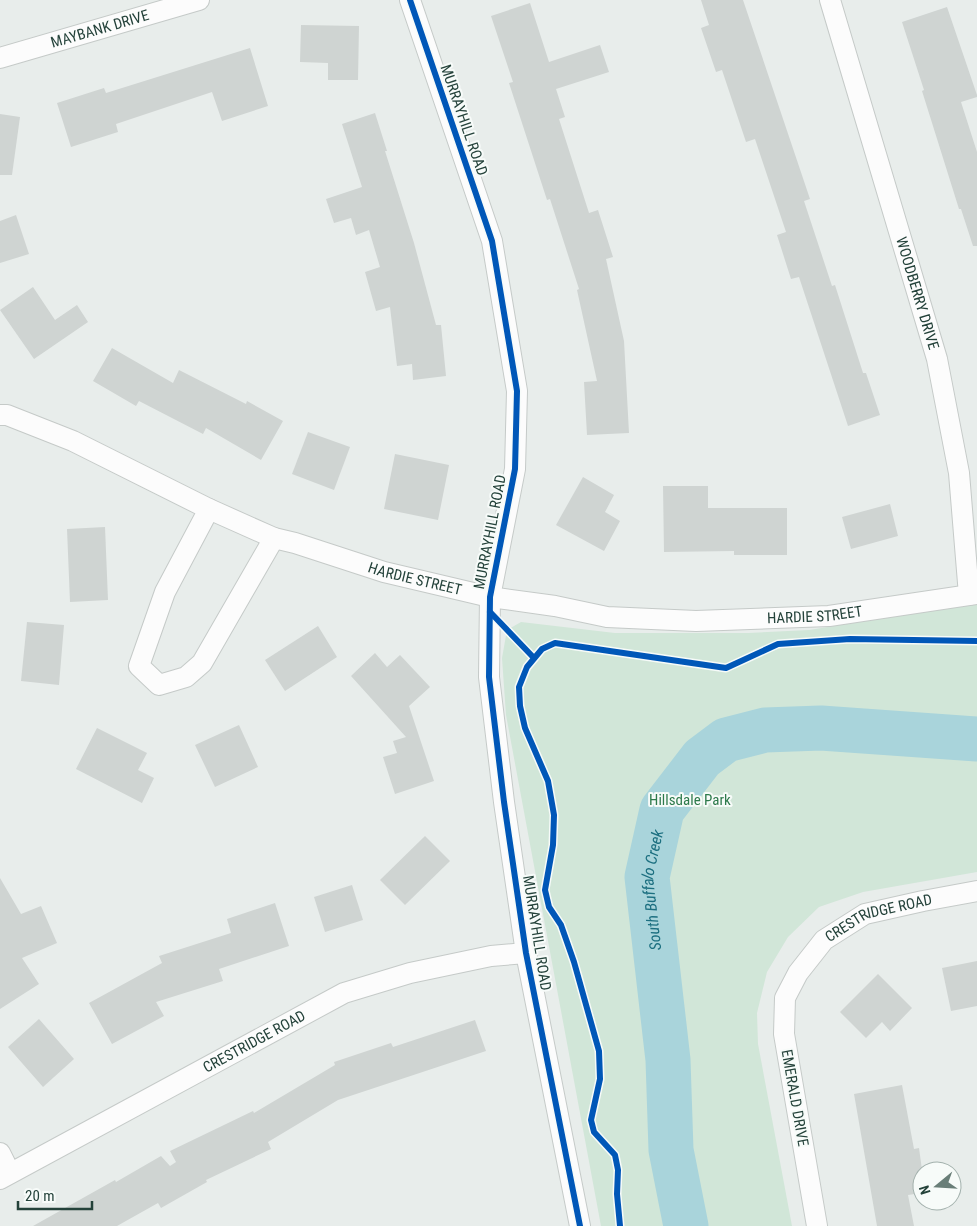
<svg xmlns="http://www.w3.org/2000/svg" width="977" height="1226" viewBox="0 0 977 1226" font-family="'Roboto Condensed',sans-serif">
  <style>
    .green { fill: #d1e6d8 }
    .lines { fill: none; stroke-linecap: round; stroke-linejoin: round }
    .river { stroke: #a9d4db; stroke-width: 45 }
    .building { fill: #cfd4d2 }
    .street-casing { stroke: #c5cac8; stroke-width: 22 }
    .street { stroke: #fcfcfc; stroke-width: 20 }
    .cycleway-casing { stroke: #f7fbf9; stroke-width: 9 }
    .cycleway { stroke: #0057b8; stroke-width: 6 }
    .labels { text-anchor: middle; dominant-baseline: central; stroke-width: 4; stroke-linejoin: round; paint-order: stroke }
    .street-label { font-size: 15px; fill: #24423a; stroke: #f7fbf9 }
    .park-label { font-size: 15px; fill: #2d7a4b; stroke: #f7fbf9 }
    .water-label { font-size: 16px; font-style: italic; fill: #1c6f80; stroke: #f7fbf9 }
  </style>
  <rect width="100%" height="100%" fill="#e8edeb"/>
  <polygon class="green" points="977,603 977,872 863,892 819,907 788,937 767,972 757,1013 758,1044 792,1226 601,1226 506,715 502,658 507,630 521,622 615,633 748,633 809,630"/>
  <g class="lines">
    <path class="river" id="s1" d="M 686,1226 L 671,1150 L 668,1060 L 647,877 L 662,810 L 702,758 L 726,740 L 765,730 L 821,728 L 977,739"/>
  </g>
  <g class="building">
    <polygon points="701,0 743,0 810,199 804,201 832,286 835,285 863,373 866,373 880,415 848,426 799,277 791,279 777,235 786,232 755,139 746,142 722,70 716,72 701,28 709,25"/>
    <polygon points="530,3 549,62 600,45 609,72 556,89 565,117 559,119 589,213 598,210 613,257 606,259 624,341 629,433 587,435 584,382 597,381 577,290 579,289 550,199 547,200 509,83 513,82 491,16"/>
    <polygon points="947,7 977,95 977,97 961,102 977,152 977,246 973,246 961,209 959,209 922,91 924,90 902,22"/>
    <polygon points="301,25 359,26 358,80 328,80 328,63 300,62"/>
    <polygon points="250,48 268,106 222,121 212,92 116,124 118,132 71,147 57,103 104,88 106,93"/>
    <polygon points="375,113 387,151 385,151 414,243 436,325 441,325 446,376 413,380 412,364 397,366 390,307 376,311 365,272 380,267 369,230 356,235 351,218 334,223 326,199 362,187 342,124"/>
    <polygon points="0,114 20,117 12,175 0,175"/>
    <polygon points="16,215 29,254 0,263 0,221"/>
    <polygon points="33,287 55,320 77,305 88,322 34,359 0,310"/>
    <polygon points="112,348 173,383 179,370 246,404 247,401 283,421 261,460 206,428 203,434 139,401 136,406 93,381"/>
    <polygon points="308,432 350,447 334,490 292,474"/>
    <polygon points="395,454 449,465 438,520 384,509"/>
    <polygon points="583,477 614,495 605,512 620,521 604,551 556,525"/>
    <polygon points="663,486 708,486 708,508 787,508 787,555 734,555 734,551 664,552"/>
    <polygon points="890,504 898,536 851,549 842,517"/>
    <polygon points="105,527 108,600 70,602 67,529"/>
    <polygon points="27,622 64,625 59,685 21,681"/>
    <polygon points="318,626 337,657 285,691 265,660"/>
    <polygon points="375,653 387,667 400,655 430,687 409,706 434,781 395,794 383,757 397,753 393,741 406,737 351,676"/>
    <polygon points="239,725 258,767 215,787 195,745"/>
    <polygon points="97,728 147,753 138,770 154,778 142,803 76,769"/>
    <polygon points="425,836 450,861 405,905 380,880"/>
    <polygon points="0,878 21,914 41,906 57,943 22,958 39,984 0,1009"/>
    <polygon points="352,885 363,920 325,932 314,897"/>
    <polygon points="275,903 289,946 219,969 223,981 156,1002 164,1016 112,1044 89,1003 162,963 159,956 231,933 227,919"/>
    <polygon points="977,961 977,1006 951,1011 942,968"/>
    <polygon points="878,974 912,1008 890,1031 882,1022 866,1038 840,1012"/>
    <polygon points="39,1019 74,1059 43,1087 8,1047"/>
    <polygon points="475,1020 486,1051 338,1100 268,1142 271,1149 206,1180 207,1182 161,1208 158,1203 117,1226 33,1226 115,1180 116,1182 161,1156 170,1166 176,1162 170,1151 253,1111 254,1113 335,1065 334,1062 391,1043 393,1047"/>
    <polygon points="902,1085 914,1149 919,1148 922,1170 922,1193 908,1195 914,1226 877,1226 854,1094"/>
  </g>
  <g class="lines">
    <g class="street-casing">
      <g id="street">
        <polyline points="410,0 492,241 517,391 515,469 490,597 489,677 504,802 526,953 580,1226"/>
        <path id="s2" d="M 830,0 L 937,359 L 959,473 L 969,595"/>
        <path id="s3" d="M 0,58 L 199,0"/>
        <path id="s4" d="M 0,415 L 7,415 L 73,441 L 209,509 L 274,538 L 295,543 L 384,572 L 490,597 L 555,606 L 607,617 L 696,621 L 829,616 L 977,594"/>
        <polyline points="209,509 165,592 139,666 159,685 186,677 202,663 274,538"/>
        <polyline points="0,1153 10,1173"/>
        <path id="s5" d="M 0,1179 L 344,993 L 410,973 L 491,956 L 526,953"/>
        <path id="s6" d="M 817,1226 L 784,1034 L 785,998 L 798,973 L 824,940 L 865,914 L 923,901 L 977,891"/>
      </g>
    </g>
    <use href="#street" class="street"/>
    <g class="cycleway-casing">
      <g id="cycleway">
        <polyline points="410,0 492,241 517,391 515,469 490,597 489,677 504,802 526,953 580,1226"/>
        <polyline points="490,612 534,658"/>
        <polyline points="620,1226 617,1194 618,1170 615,1155 594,1132 591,1120 600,1079 599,1051 574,962 561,925 549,907 545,890 553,845 554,815 548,781 525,728 520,706 519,687 527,667 542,649 555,643 726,668 778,644 850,639 977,641"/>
      </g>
    </g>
    <use href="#cycleway" class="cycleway"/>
  </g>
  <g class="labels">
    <g class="street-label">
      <text stroke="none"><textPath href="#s3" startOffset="104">MAYBANK DRIVE</textPath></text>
      <text transform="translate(464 120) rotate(71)">MURRAYHILL ROAD</text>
      <text stroke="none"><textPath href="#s2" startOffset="306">WOODBERRY DRIVE</textPath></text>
      <text transform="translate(490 532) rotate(-79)">MURRAYHILL ROAD</text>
      <text stroke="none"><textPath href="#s4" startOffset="448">HARDIE STREET</textPath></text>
      <text stroke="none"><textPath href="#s4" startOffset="852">HARDIE STREET</textPath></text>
      <text stroke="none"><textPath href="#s6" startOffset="361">CRESTRIDGE ROAD</textPath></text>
      <text transform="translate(537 933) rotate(81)">MURRAYHILL ROAD</text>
      <text stroke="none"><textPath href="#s5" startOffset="289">CRESTRIDGE ROAD</textPath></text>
      <text transform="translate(795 1098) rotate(80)">EMERALD DRIVE</text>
    </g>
    <g class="park-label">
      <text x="690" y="800">Hillsdale Park</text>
    </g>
    <g class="water-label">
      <text stroke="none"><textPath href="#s1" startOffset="339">South Buffalo Creek</textPath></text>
    </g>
  </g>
  <g transform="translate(937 1186) rotate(252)"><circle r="24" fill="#f7fbf9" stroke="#a3b1ad"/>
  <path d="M0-4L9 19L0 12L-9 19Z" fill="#697e78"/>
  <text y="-8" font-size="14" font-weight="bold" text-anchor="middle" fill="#24423a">N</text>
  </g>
  <path d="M18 1201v8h74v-8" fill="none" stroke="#24423a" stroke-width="2.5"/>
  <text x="25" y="1201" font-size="15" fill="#24423a" stroke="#f7fbf9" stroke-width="4" paint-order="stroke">20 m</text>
</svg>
